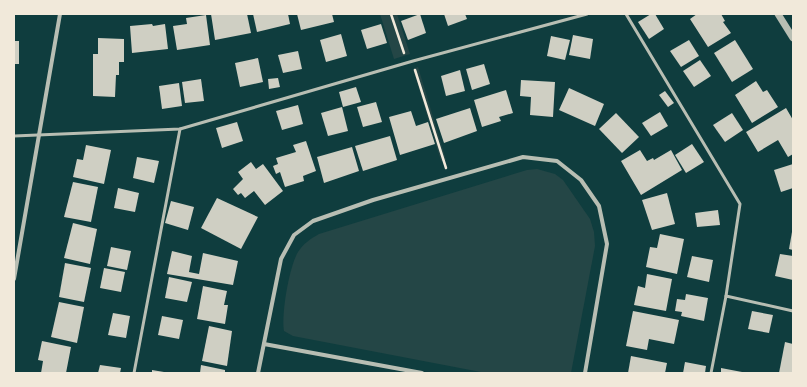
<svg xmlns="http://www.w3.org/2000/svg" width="807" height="387" viewBox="0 0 807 387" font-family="Jost,sans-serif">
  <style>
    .green { fill: #244646 }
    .building { fill: #cfcfc3 }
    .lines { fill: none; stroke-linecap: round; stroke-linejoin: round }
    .path { stroke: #f1e9da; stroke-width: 2.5 }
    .service { stroke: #b8beb3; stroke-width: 3 }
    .minor { stroke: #b8beb3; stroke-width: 4 }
    .tertiary { stroke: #b8beb3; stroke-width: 7 }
  </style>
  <rect width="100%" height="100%" fill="#0f3d3e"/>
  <g class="green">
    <polygon points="380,14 397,14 410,54 394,59"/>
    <polygon points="418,67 446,160 441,161 413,69"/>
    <path d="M 537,169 L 555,174 L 563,180 L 590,219 L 594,232 L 595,246 L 571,373 L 486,373 L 293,336 L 284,331 C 281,315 289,267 298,252 C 303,244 310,239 319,234 L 527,170 Z"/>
  </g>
  <g class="building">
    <polygon points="211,14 247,14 251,33 215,40"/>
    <polygon points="253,14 288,14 290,24 257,32"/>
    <polygon points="297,14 332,14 334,22 301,30"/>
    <polygon points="420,14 426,33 408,40 401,21"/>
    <polygon points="444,14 465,14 467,19 448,26"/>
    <polygon points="651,14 655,14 664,29 649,39 638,22"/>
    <polygon points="697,14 721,14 725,21 723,22 731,33 708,47 690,19"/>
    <polygon points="206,15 210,45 177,50 173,26 187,24 186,18"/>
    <polygon points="152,24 153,26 165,24 168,49 132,53 130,26"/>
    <polygon points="381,24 387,43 367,49 361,30"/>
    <polygon points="341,34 347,56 326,62 320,40"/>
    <polygon points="573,35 593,39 590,59 569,55"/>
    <polygon points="551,36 570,40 565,60 547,56"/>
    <polygon points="98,38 124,39 124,62 119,62 119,75 116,75 115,97 93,96 93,54 98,54"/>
    <polygon points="689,40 699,56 681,67 670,51"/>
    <polygon points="735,40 753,69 732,82 714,53"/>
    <rect x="14" y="41" width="5" height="23"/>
    <polygon points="298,51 302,69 283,73 278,55"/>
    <polygon points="258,58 263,82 240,87 235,63"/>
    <polygon points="700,60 711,76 694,87 683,71"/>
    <polygon points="484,64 490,84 472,90 466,69"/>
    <polygon points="460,70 465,91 446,96 441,76"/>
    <polygon points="278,78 280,87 269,89 268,79"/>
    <polygon points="201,79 204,101 185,103 182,82"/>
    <polygon points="521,80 555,82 553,117 530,115 531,97 520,96"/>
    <polygon points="756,81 763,92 767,90 778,107 752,123 735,95"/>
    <polygon points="179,83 182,106 162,109 159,86"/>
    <polygon points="356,87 361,102 343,107 339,92"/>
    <polygon points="569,88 604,104 595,126 559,110"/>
    <polygon points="506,90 513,113 499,117 501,121 482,127 474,100"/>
    <polygon points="665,91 674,103 668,107 659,95"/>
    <polygon points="376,102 382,122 363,127 357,107"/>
    <polygon points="298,105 303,124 282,130 276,111"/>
    <polygon points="342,107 348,131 328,136 321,113"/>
    <polygon points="470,108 477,131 444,143 436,119"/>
    <polygon points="786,108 793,120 793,154 788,157 778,140 758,152 746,132"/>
    <polygon points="411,111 416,126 428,122 435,144 400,155 389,117"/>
    <polygon points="660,112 668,126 651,136 642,123"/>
    <polygon points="616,113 639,137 622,153 599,129"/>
    <polygon points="732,113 743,130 725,142 713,125"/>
    <polygon points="237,122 243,141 222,148 216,128"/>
    <polygon points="390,136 397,160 363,171 355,146"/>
    <polygon points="306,141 316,171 303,176 304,181 285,187 280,172 276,174 273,166 278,164 276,158 296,152 293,145"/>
    <polygon points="692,144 704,162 686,173 675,155"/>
    <polygon points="86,145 111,150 104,184 73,177 77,159 83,160"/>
    <polygon points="352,147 359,171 324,183 317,157"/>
    <polygon points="640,150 647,161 653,158 654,160 671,150 682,170 641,195 621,161"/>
    <polygon points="137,157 159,161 154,183 133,178"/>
    <polygon points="251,162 256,169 263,164 283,191 265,205 254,191 245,198 241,193 238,195 233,189 243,179 238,172"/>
    <polygon points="793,164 793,188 781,192 774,170"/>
    <polygon points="73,182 98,187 91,222 64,217"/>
    <polygon points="118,188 139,193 135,212 114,208"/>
    <polygon points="667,193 675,224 652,230 642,200"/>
    <polygon points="217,198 258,217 241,249 201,228"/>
    <polygon points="171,201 194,207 188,230 165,223"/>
    <polygon points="718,210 720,225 697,227 695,213"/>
    <polygon points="73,223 97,229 90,264 64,258"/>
    <polygon points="792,232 793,232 793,250 789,249"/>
    <polygon points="660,234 684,239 677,274 646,267 650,247 657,248"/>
    <polygon points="111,247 131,251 127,270 107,266"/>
    <polygon points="172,251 192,256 189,272 199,274 203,253 238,261 233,285 167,274"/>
    <polygon points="780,254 793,256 793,280 775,276"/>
    <polygon points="692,256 713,260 709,282 687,277"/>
    <polygon points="65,263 91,268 84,302 59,297"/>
    <polygon points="104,268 125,272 121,292 100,288"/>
    <polygon points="647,274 672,279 666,311 634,305 638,286 645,288"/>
    <polygon points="169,277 192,282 187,302 165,298"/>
    <polygon points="203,286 227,291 224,305 228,305 225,324 197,319"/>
    <polygon points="686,294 708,298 704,321 681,316 682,312 675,311 677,299 685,300"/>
    <polygon points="59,302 84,307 77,343 51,337"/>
    <polygon points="633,311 679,320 674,344 649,339 647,350 626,346"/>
    <polygon points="752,311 773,315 769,333 748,329"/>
    <polygon points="113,313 130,316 126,338 108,335"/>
    <polygon points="162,316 183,320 179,339 158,335"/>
    <polygon points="209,326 232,331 227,366 202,361"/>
    <polygon points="42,341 71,347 66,373 41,373 43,361 38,360"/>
    <polygon points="785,342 793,344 793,373 779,373"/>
    <polygon points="631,356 667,363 665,373 628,373"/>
    <polygon points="685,362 706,366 705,373 683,373"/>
    <polygon points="100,365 121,368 120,373 98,373"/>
    <polygon points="201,365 225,370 225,373 200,373"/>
    <polygon points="721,368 742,372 742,373 721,373"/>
    <polygon points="152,370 164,372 164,373 152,373"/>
  </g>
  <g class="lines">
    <g class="path">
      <polyline points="391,14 404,53"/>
      <polyline points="415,70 446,168"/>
    </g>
    <g class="service">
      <polyline points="626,14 740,204 726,296"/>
      <polyline points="14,136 180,129 413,61 587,14"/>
      <polyline points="134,373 180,129"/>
      <polyline points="711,373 726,296 793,311"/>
    </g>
    <g class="minor">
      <polyline points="14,279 60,14"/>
      <polyline points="264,344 422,373"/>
      <polyline points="258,373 281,259 294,235 313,221 373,200 523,157 557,161 581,180 599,206 607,244 585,373"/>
    </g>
    <polyline class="tertiary" points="778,14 793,38"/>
  </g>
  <rect width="807" height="387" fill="none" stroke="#f1e9da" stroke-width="30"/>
</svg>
